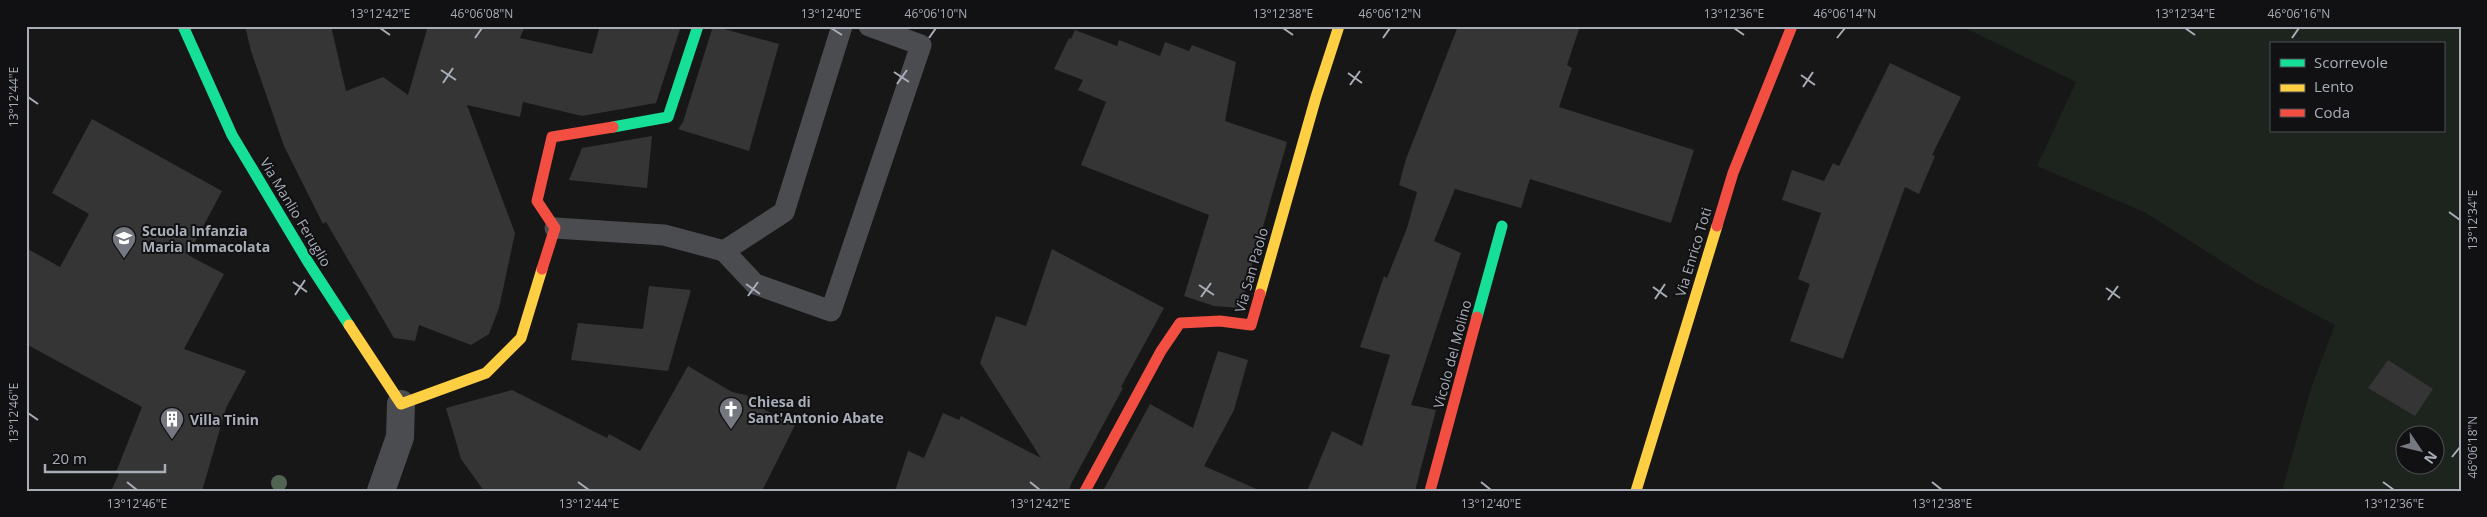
<svg xmlns="http://www.w3.org/2000/svg" width="2487" height="517" viewBox="0 0 2487 517" font-family="'Open Sans',sans-serif">
  <style>
    .green { fill: #1d241e; fill-rule: evenodd }
    .building { fill: #353536 }
    .lines { fill: none; stroke-linecap: round; stroke-linejoin: round }
    .lane { stroke: #4b4c50; stroke-width: 21 }
    .street { stroke: #4b4c50; stroke-width: 28 }
    .fast { stroke: #16e098; stroke-width: 11 }
    .slow { stroke: #ffcf43; stroke-width: 11 }
    .jam { stroke: #f24e42; stroke-width: 11 }
    .tree { fill: #506451 }
    .ticks { fill: none; stroke: #a8adb8; stroke-width: 2 }
    .labels { text-anchor: middle; dominant-baseline: central; stroke-width: 4; stroke-linejoin: round; paint-order: stroke }
    .street-label { font-size: 14px; fill: #a8adb8; stroke: #111113 }
    .poi-label { font-size: 14px; font-weight: bold; fill: #a8adb8; stroke: #111113; text-anchor: start }
    .neatline { fill: none; stroke: #a8adb8; stroke-width: 2 }
    .ticks-label { font-size: 12px; text-anchor: middle; fill: #a8adb8 }
  </style>
  <rect width="100%" height="100%" fill="#171717"/>
  <path class="green" d="M 1961,26 L 2461,26 L 2461,491 L 2282,491 L 2311,388 L 2335,325 L 2253,281 L 2146,213 L 2037,166 L 2076,82 ZM 2271,44 L 2443,44 L 2443,131 L 2271,131 ZM 2404,434 L 2434,434 L 2434,464 L 2404,464 Z"/>
  <g class="building">
    <polygon points="245,26 331,26 346,91 383,77 408,95 428,26 525,26 520,38 592,54 600,26 681,26 656,103 582,116 523,102 520,117 467,105 515,233 499,308 489,334 471,345 419,325 415,341 394,338 326,222 323,224 284,146 251,51"/>
    <polygon points="713,26 779,44 749,151 678,129 683,122"/>
    <polygon points="1458,26 1580,26 1567,65 1572,68 1559,107 1694,150 1671,223 1530,179 1521,208 1455,189 1434,241 1461,253 1411,405 1436,410 1415,491 1307,491 1332,431 1362,446 1390,355 1360,347 1384,276 1387,278 1407,228 1417,192 1399,185 1406,159"/>
    <polygon points="1075,30 1117,46 1119,40 1160,56 1165,42 1189,51 1192,45 1236,62 1225,121 1287,142 1240,308 1214,306 1184,296 1209,215 1081,165 1106,102 1078,90 1083,80 1054,69 1069,38 1071,39"/>
    <polygon points="1890,63 1961,97 1932,155 1935,156 1919,194 1905,187 1843,359 1790,341 1810,284 1798,279 1821,213 1782,200 1792,170 1824,181 1833,163 1839,166"/>
    <polygon points="92,119 222,191 188,255 224,274 184,349 246,371 226,408 202,491 111,491 119,474 116,472 142,407 26,344 26,248 60,267 89,214 52,193"/>
    <polygon points="652,136 647,188 569,180 582,148"/>
    <polygon points="1052,249 1164,308 1121,387 1123,388 1071,484 1069,491 895,491 908,451 924,458 943,413 959,420 961,416 1041,458 980,363 996,316 1026,326"/>
    <polygon points="649,286 691,290 668,371 571,360 578,323 643,329"/>
    <polygon points="1218,351 1248,360 1234,410 1204,466 1261,491 1103,491 1150,404 1193,428"/>
    <polygon points="2388,360 2433,389 2415,416 2368,388"/>
    <polygon points="688,366 732,392 746,395 757,402 759,407 795,425 762,491 484,491 461,459 446,408 512,390 607,438 609,434 640,451"/>
  </g>
  <g class="lines">
    <g class="lane">
      <polyline points="555,228 664,235 724,251 755,284 831,311 921,45 869,26"/>
      <polyline points="724,251 784,212 842,26"/>
    </g>
    <polyline class="street" points="381,491 400,437 401,404"/>
    <g class="fast">
      <polyline points="183,26 232,135 308,262 349,325"/>
      <polyline points="613,127 668,117 698,26"/>
      <polyline points="1477,317 1502,226"/>
    </g>
    <g class="slow">
      <polyline points="1260,294 1316,97 1339,26"/>
      <polyline points="349,325 401,404 486,373 521,338 542,269"/>
      <polyline points="1636,491 1717,226"/>
    </g>
    <g class="jam">
      <polyline points="1717,226 1733,173 1792,26"/>
      <polyline points="542,269 555,228 537,201 552,137 613,127"/>
      <polyline points="1085,491 1161,351 1180,323 1220,321 1251,325 1260,294"/>
      <polyline points="1430,491 1477,317"/>
    </g>
  </g>
  <circle class="tree" cx="279" cy="483" r="8"/>
  <path class="ticks" d="M 380,28 L 390,35M 831,28 L 842,35M 1283,28 L 1293,35M 1734,28 L 1744,35M 2185,28 L 2195,35M 475,38 L 482,28M 929,38 L 936,28M 1383,38 L 1390,28M 1837,38 L 1845,28M 2292,38 L 2299,28M 441,70 L 456,80M 894,72 L 909,82M 1348,73 L 1362,83M 1801,75 L 1815,85M 443,83 L 453,68M 897,84 L 907,70M 1350,85 L 1360,71M 1803,87 L 1813,72M 28,97 L 38,104M 2449,212 L 2460,220M 293,282 L 307,292M 746,284 L 760,294M 1199,285 L 1214,295M 1653,287 L 1667,297M 2106,288 L 2120,298M 295,295 L 305,280M 748,296 L 758,282M 1201,297 L 1211,283M 1655,299 L 1665,284M 2108,300 L 2118,286M 28,413 L 38,420M 2452,457 L 2460,447M 127,482 L 137,490M 578,482 L 589,490M 1030,482 L 1040,490M 1481,482 L 1491,490M 1932,482 L 1942,490M 2383,482 L 2394,490"/>
  <defs>
    <g id="school-pin" transform="scale(1.25)"><path d="M0 17L-7.5 6A9.5 9.5 0 1 1 7.5 6Z" fill="#757880" stroke="#111113"/><path d="M0-5L7-2L0 1L-7-2ZM-4 1L0 2.5L4 1V4Q0 6-4 4Z" fill="#fff"/></g>
    <g id="church-pin" transform="scale(1.25)"><path d="M0 17L-7.5 6A9.5 9.5 0 1 1 7.5 6Z" fill="#757880" stroke="#111113"/><path d="M-1.2-6h2.4v3.5h3.3v2.4h-3.3V6h-2.4V-.1h-3.3v-2.4h3.3Z" fill="#fff"/></g>
    <g id="building-pin" transform="scale(1.25)"><path d="M0 17L-7.5 6A9.5 9.5 0 1 1 7.5 6Z" fill="#757880" stroke="#111113"/><path d="M-4-6H4V6H1V3H-1V6H-4ZM-2.5-4.3h1.7v1.8h-1.7ZM.8-4.3h1.7v1.8H.8ZM-2.5-1h1.7V.8h-1.7ZM.8-1h1.7V.8H.8Z" fill="#fff"/></g>
  </defs>
  <g fill-rule="evenodd">
    <use href="#school-pin" x="124" y="238"/>
    <use href="#church-pin" x="731" y="409"/>
    <use href="#building-pin" x="172" y="419"/>
  </g>
  <g class="labels">
    <g class="street-label">
      <text transform="translate(296 212) rotate(59)">Via Manlio Feruglio</text>
      <text transform="translate(1693 252) rotate(-73)">Via Enrico Toti</text>
      <text transform="translate(1251 270) rotate(-74)">Via San Paolo</text>
      <text transform="translate(1452 354) rotate(-75)">Vicolo del Molino</text>
    </g>
    <g class="poi-label">
      <text x="142" y="230">Scuola Infanzia<tspan x="142" dy="16">Maria Immacolata</tspan></text>
      <text x="748" y="401">Chiesa di<tspan x="748" dy="16">Sant'Antonio Abate</tspan></text>
      <text x="190" y="419">Villa Tinin</text>
    </g>
  </g>
  <rect width="2487" height="517" fill="none" stroke="#111113" stroke-width="55"/>
  <rect x="2270" y="42" width="175" height="90" fill="#111113" stroke="#4d4f55"/>
  <rect x="2280" y="59" width="25" height="8" fill="#16e098" stroke="#4d4f55"/>
  <text x="2314" y="68" font-size="15" fill="#a8adb8">Scorrevole</text>
  <rect x="2280" y="84" width="25" height="8" fill="#ffcf43" stroke="#4d4f55"/>
  <text x="2314" y="92" font-size="15" fill="#a8adb8">Lento</text>
  <rect x="2280" y="109" width="25" height="8" fill="#f24e42" stroke="#4d4f55"/>
  <text x="2314" y="118" font-size="15" fill="#a8adb8">Coda</text>
  <g transform="translate(2420 450) rotate(125)"><circle r="24" fill="#111113" stroke="#4d4f55"/>
  <path d="M0-4L9 19L0 12L-9 19Z" fill="#757880"/>
  <text y="-8" font-size="14" font-weight="bold" text-anchor="middle" fill="#a8adb8">N</text>
  </g>
  <path d="M45 464v8h120v-8" fill="none" stroke="#a8adb8" stroke-width="2.5"/>
  <text x="52" y="464" font-size="15" fill="#a8adb8" stroke="#111113" stroke-width="4" paint-order="stroke">20 m</text>
  <rect x="28" y="28" width="2432" height="462" class="neatline"/>
  <g class="ticks-label">
    <text x="380" y="18">13°12'42"E</text>
    <text x="482" y="18">46°06'08"N</text>
    <text x="831" y="18">13°12'40"E</text>
    <text x="936" y="18">46°06'10"N</text>
    <text x="1283" y="18">13°12'38"E</text>
    <text x="1390" y="18">46°06'12"N</text>
    <text x="1734" y="18">13°12'36"E</text>
    <text x="1845" y="18">46°06'14"N</text>
    <text x="2185" y="18">13°12'34"E</text>
    <text x="2299" y="18">46°06'16"N</text>
    <text transform="translate(14 97) rotate(-90)" y="4">13°12'44"E</text>
    <text transform="translate(2473 220) rotate(-90)" y="4">13°12'34"E</text>
    <text transform="translate(14 413) rotate(-90)" y="4">13°12'46"E</text>
    <text transform="translate(2473 447) rotate(-90)" y="4">46°06'18"N</text>
    <text x="137" y="508">13°12'46"E</text>
    <text x="589" y="508">13°12'44"E</text>
    <text x="1040" y="508">13°12'42"E</text>
    <text x="1491" y="508">13°12'40"E</text>
    <text x="1942" y="508">13°12'38"E</text>
    <text x="2394" y="508">13°12'36"E</text>
  </g>
</svg>
